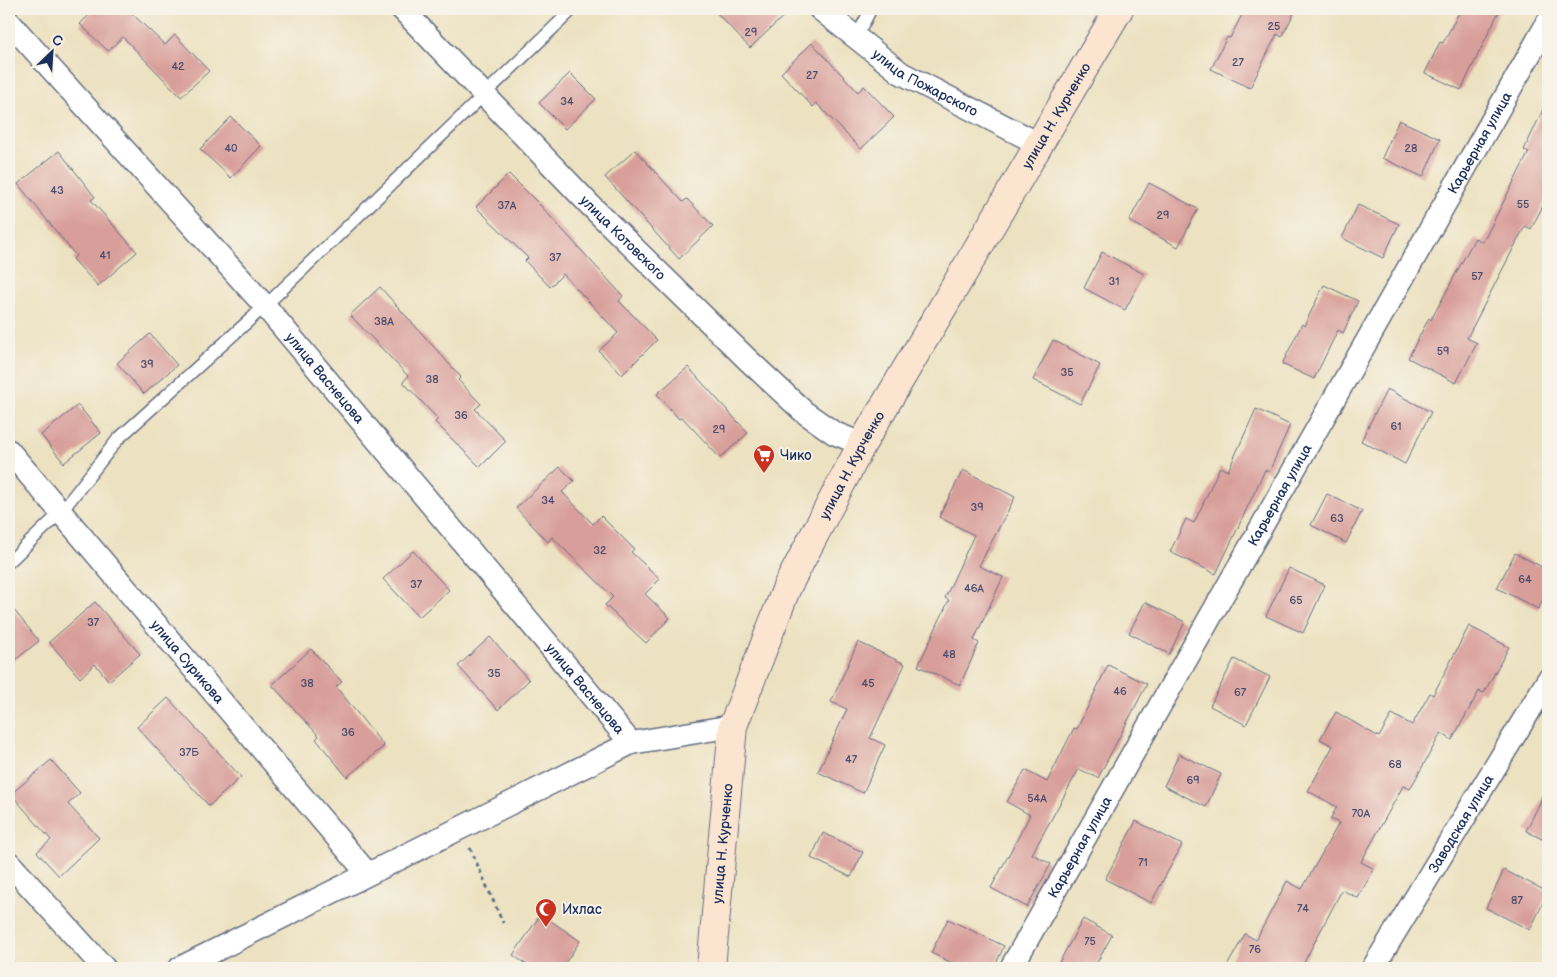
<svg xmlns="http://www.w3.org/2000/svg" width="1557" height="977" viewBox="0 0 1557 977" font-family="'Balsamiq Sans',sans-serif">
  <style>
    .building { fill: #d89e99 }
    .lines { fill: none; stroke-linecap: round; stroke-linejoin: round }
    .lane-casing { stroke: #646d80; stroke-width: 14 }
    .street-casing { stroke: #646d80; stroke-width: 25 }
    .secondary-casing { stroke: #646d80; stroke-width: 30 }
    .path { stroke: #646d80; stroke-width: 3; stroke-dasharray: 4 4; stroke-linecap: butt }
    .lane { stroke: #fff; stroke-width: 11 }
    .street { stroke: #fff; stroke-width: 22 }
    .secondary { stroke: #fce5d0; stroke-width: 28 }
    .labels { text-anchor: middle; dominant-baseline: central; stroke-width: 4; stroke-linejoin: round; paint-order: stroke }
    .number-label { font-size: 11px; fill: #4a4b6d }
    .street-label { font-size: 14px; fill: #1b2f5e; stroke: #f7f3e8 }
    .poi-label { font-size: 14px; fill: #1b2f5e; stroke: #f7f3e8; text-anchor: start }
  </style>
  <rect width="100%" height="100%" fill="#f7f3e8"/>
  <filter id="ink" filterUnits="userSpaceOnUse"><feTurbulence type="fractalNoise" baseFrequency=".02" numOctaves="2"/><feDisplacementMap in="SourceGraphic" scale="10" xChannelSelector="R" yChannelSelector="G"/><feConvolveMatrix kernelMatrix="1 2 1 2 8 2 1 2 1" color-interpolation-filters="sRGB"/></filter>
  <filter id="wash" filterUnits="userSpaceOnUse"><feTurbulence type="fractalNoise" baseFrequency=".0096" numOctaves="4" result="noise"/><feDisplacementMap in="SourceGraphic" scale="20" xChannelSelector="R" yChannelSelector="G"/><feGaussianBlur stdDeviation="1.12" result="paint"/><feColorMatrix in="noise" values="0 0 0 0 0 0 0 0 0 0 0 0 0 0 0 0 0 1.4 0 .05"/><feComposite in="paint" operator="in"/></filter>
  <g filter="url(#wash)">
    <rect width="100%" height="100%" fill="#ece1c0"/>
    <g id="blocks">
      <g class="building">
        <polygon points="95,9 127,9 165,45 175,35 209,71 181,97 123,37 108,51 80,24"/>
        <polygon points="713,9 791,9 750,48"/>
        <polygon points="1245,9 1296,9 1282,37 1277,34 1250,88 1211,69 1227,37 1230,38"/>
        <polygon points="1461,9 1500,9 1461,90 1425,73 1440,42 1443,43"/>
        <polygon points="812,43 858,92 864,86 894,117 861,149 816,103 813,107 781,73"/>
        <polygon points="570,73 596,99 565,129 539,103"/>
        <polygon points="1548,99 1548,196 1531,229 1525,226 1467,338 1477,343 1456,383 1408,358 1429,318 1431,320 1475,238 1483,242 1529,152 1524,150"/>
        <polygon points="231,117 261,146 231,178 200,149"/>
        <polygon points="1399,120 1440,139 1423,177 1382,158"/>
        <polygon points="635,150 683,202 687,199 713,226 679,259 605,177"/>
        <polygon points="59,151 95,197 91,200 137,252 98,286 73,259 76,256 18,184"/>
        <polygon points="509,174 539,204 623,296 619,301 657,340 622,375 599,351 618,333 563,274 550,287 525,261 528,258 476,207"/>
        <polygon points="1149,183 1198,209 1178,247 1129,221"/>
        <polygon points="1358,205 1399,224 1383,258 1342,238"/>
        <polygon points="1102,252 1144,274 1125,310 1084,288"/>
        <polygon points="1324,285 1358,301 1343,333 1338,330 1314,379 1282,364 1302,324 1304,326"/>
        <polygon points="380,287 461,377 458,380 481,404 475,409 506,441 480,467 435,422 438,419 403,382 408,376 350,315"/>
        <polygon points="150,334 177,365 144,394 117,363"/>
        <polygon points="1053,340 1100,365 1080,404 1033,380"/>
        <polygon points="688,367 748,433 720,458 682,417 679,419 657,394"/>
        <polygon points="1387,389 1431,412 1405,464 1361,441"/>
        <polygon points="78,405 101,433 64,463 41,435"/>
        <polygon points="1256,409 1290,425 1269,472 1265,470 1216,574 1170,552 1186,519 1194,523 1220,467 1228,471"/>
        <polygon points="560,467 574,481 562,492 593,524 601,516 634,549 631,552 660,579 645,594 670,618 646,643 605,605 613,597 552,537 548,542 516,508"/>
        <polygon points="963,470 1015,497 979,566 1003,577 974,640 979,643 960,685 918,666 949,600 945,598 974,535 939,517"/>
        <polygon points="1327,494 1362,511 1346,543 1311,525"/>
        <polygon points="413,551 449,590 419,617 383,579"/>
        <polygon points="1515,553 1548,570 1548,589 1538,609 1497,588"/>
        <polygon points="1289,568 1325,585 1303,633 1266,616"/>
        <polygon points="95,602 140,654 109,681 95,664 80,678 49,642"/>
        <polygon points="1145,602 1185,622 1169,654 1129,633"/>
        <polygon points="9,604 39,641 9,665"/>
        <polygon points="1469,626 1509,647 1484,693 1479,691 1452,740 1441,733 1410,789 1403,786 1361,862 1374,869 1358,898 1342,890 1301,968 1226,968 1245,934 1256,940 1287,881 1302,889 1339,823 1330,819 1337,807 1308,791 1333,746 1320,739 1336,712 1379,737 1392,714 1412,725 1430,693 1433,695"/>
        <polygon points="490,637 529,680 498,710 458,666"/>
        <polygon points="858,642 905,664 870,738 885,745 863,793 818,772 847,709 831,702"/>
        <polygon points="311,649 342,682 336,687 384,746 347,777 316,739 319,736 272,685"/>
        <polygon points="1234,659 1270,677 1246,725 1210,706"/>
        <polygon points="1108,665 1147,684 1098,778 1079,769 1032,854 1051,864 1027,907 991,888 1030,815 1007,802 1025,770 1047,782 1074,728 1077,729"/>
        <polygon points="168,698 241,777 209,806 137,727"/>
        <polygon points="1179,754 1221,774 1206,807 1164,786"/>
        <polygon points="51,760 80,793 68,804 99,838 59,876 37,852 51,840 11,794"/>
        <polygon points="1548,786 1548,842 1526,831"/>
        <polygon points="1136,821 1182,845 1151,903 1105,879"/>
        <polygon points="823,833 863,852 851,877 811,858"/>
        <polygon points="1504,870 1548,892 1530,930 1486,908"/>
        <polygon points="541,914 580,941 562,968 531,968 513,955"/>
        <polygon points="948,919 1004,946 994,968 963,968 931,953"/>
        <polygon points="1083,919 1112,935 1094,968 1056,968"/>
      </g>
    </g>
  </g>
  <g filter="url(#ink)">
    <use href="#blocks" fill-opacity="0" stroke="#646d80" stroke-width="1"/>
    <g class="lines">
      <g class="lane-casing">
        <g id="lane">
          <polyline points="856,38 871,9"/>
          <polyline points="9,562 61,512 118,439 265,306 573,9"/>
        </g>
      </g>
      <g class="street-casing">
        <g id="street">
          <path id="s1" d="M 402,9 L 591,206 L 748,360 L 804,412 L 834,433 L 862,444"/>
          <path id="s2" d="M 820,9 L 901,73 L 1039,144"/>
          <path id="s3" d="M 9,22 L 265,306 L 631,743"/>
          <path id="s4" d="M 9,451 L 367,873"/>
          <polyline points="9,863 104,968"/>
          <polyline points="180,968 631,743 733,726"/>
          <path id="s5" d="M 1011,968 L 1548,22"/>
          <path id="s6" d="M 1373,968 L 1548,680"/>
        </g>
      </g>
      <g class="secondary-casing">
        <g id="secondary">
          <path id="s7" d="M 711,968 L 733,726 L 787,587 L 862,444 L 1119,9"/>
        </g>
      </g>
      <polyline class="path" points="470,848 503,923"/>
      <use href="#lane" class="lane"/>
      <use href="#street" class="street"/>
      <use href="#secondary" class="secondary"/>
    </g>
  </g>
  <defs>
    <g id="supermarket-pin" transform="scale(1.125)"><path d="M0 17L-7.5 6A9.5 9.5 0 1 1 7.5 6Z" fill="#c8321e" stroke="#f7f3e8"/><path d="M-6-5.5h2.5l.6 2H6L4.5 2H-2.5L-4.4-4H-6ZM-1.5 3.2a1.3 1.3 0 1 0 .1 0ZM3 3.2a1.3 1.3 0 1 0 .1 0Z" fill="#fff"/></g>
    <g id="mosque-pin" transform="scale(1.125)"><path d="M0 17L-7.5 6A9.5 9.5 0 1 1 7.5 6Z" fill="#c8321e" stroke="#f7f3e8"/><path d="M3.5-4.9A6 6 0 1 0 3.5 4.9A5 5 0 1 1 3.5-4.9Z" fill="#fff"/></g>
  </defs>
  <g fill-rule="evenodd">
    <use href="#supermarket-pin" x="764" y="455"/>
    <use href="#mosque-pin" x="546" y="909"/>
  </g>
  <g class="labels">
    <g class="number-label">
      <text x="1274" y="26">25</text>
      <text x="751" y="32">29</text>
      <text x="1238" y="62">27</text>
      <text x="178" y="66">42</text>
      <text x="812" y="75">27</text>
      <text x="567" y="101">34</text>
      <text x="231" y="148">40</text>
      <text x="1411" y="148">28</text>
      <text x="57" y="190">43</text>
      <text x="1523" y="204">55</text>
      <text x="507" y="205">37А</text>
      <text x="1163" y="215">29</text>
      <text x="105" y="255">41</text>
      <text x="555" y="257">37</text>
      <text x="1477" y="276">57</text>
      <text x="1114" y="281">31</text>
      <text x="384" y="321">38А</text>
      <text x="1443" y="351">59</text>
      <text x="147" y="364">39</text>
      <text x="1067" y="372">35</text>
      <text x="432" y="379">38</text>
      <text x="461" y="415">36</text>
      <text x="1396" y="426">61</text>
      <text x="719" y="429">29</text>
      <text x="548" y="500">34</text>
      <text x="977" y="507">39</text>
      <text x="1337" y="518">63</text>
      <text x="600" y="550">32</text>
      <text x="1525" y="579">64</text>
      <text x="416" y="584">37</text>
      <text x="974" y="588">46А</text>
      <text x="1296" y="600">65</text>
      <text x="93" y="622">37</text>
      <text x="949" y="654">48</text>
      <text x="494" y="673">35</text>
      <text x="307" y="683">38</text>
      <text x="868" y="683">45</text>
      <text x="1120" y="691">46</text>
      <text x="1240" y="692">67</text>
      <text x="348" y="732">36</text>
      <text x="189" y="752">37Б</text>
      <text x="851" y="759">47</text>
      <text x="1395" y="764">68</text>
      <text x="1193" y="780">69</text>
      <text x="1037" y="798">54А</text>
      <text x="1361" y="813">70А</text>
      <text x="1143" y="862">71</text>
      <text x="1517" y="900">87</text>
      <text x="1303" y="908">74</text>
      <text x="1090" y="941">75</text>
      <text x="1255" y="949">76</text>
    </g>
    <g class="street-label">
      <text stroke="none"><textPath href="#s2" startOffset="129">улица Пожарского</textPath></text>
      <text stroke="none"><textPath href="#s7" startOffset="935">улица Н. Курченко</textPath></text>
      <text stroke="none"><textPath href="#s5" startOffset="949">Карьерная улица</textPath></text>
      <text stroke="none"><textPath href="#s1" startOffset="318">улица Котовского</textPath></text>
      <text stroke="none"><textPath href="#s3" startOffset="476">улица Васнецова</textPath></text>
      <text stroke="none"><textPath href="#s7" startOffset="530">улица Н. Курченко</textPath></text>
      <text stroke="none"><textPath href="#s5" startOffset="544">Карьерная улица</textPath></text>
      <text stroke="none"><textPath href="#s4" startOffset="276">улица Сурикова</textPath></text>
      <text stroke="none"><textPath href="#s3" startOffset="881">улица Васнецова</textPath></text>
      <text stroke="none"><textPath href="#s6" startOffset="169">Заводская улица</textPath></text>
      <text stroke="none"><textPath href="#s7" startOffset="125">улица Н. Курченко</textPath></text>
      <text stroke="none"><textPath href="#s5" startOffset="139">Карьерная улица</textPath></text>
    </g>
    <g class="poi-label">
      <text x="780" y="455">Чико</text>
      <text x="562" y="909">Ихлас</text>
    </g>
  </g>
  <rect width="1557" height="977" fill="none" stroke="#f7f3e8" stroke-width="30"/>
  <g transform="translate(52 52) rotate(25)" stroke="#f7f3e8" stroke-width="4" paint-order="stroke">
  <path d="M0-4L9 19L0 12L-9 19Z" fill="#1b2f5e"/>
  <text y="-8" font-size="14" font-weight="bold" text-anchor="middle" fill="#1b2f5e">С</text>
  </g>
</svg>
